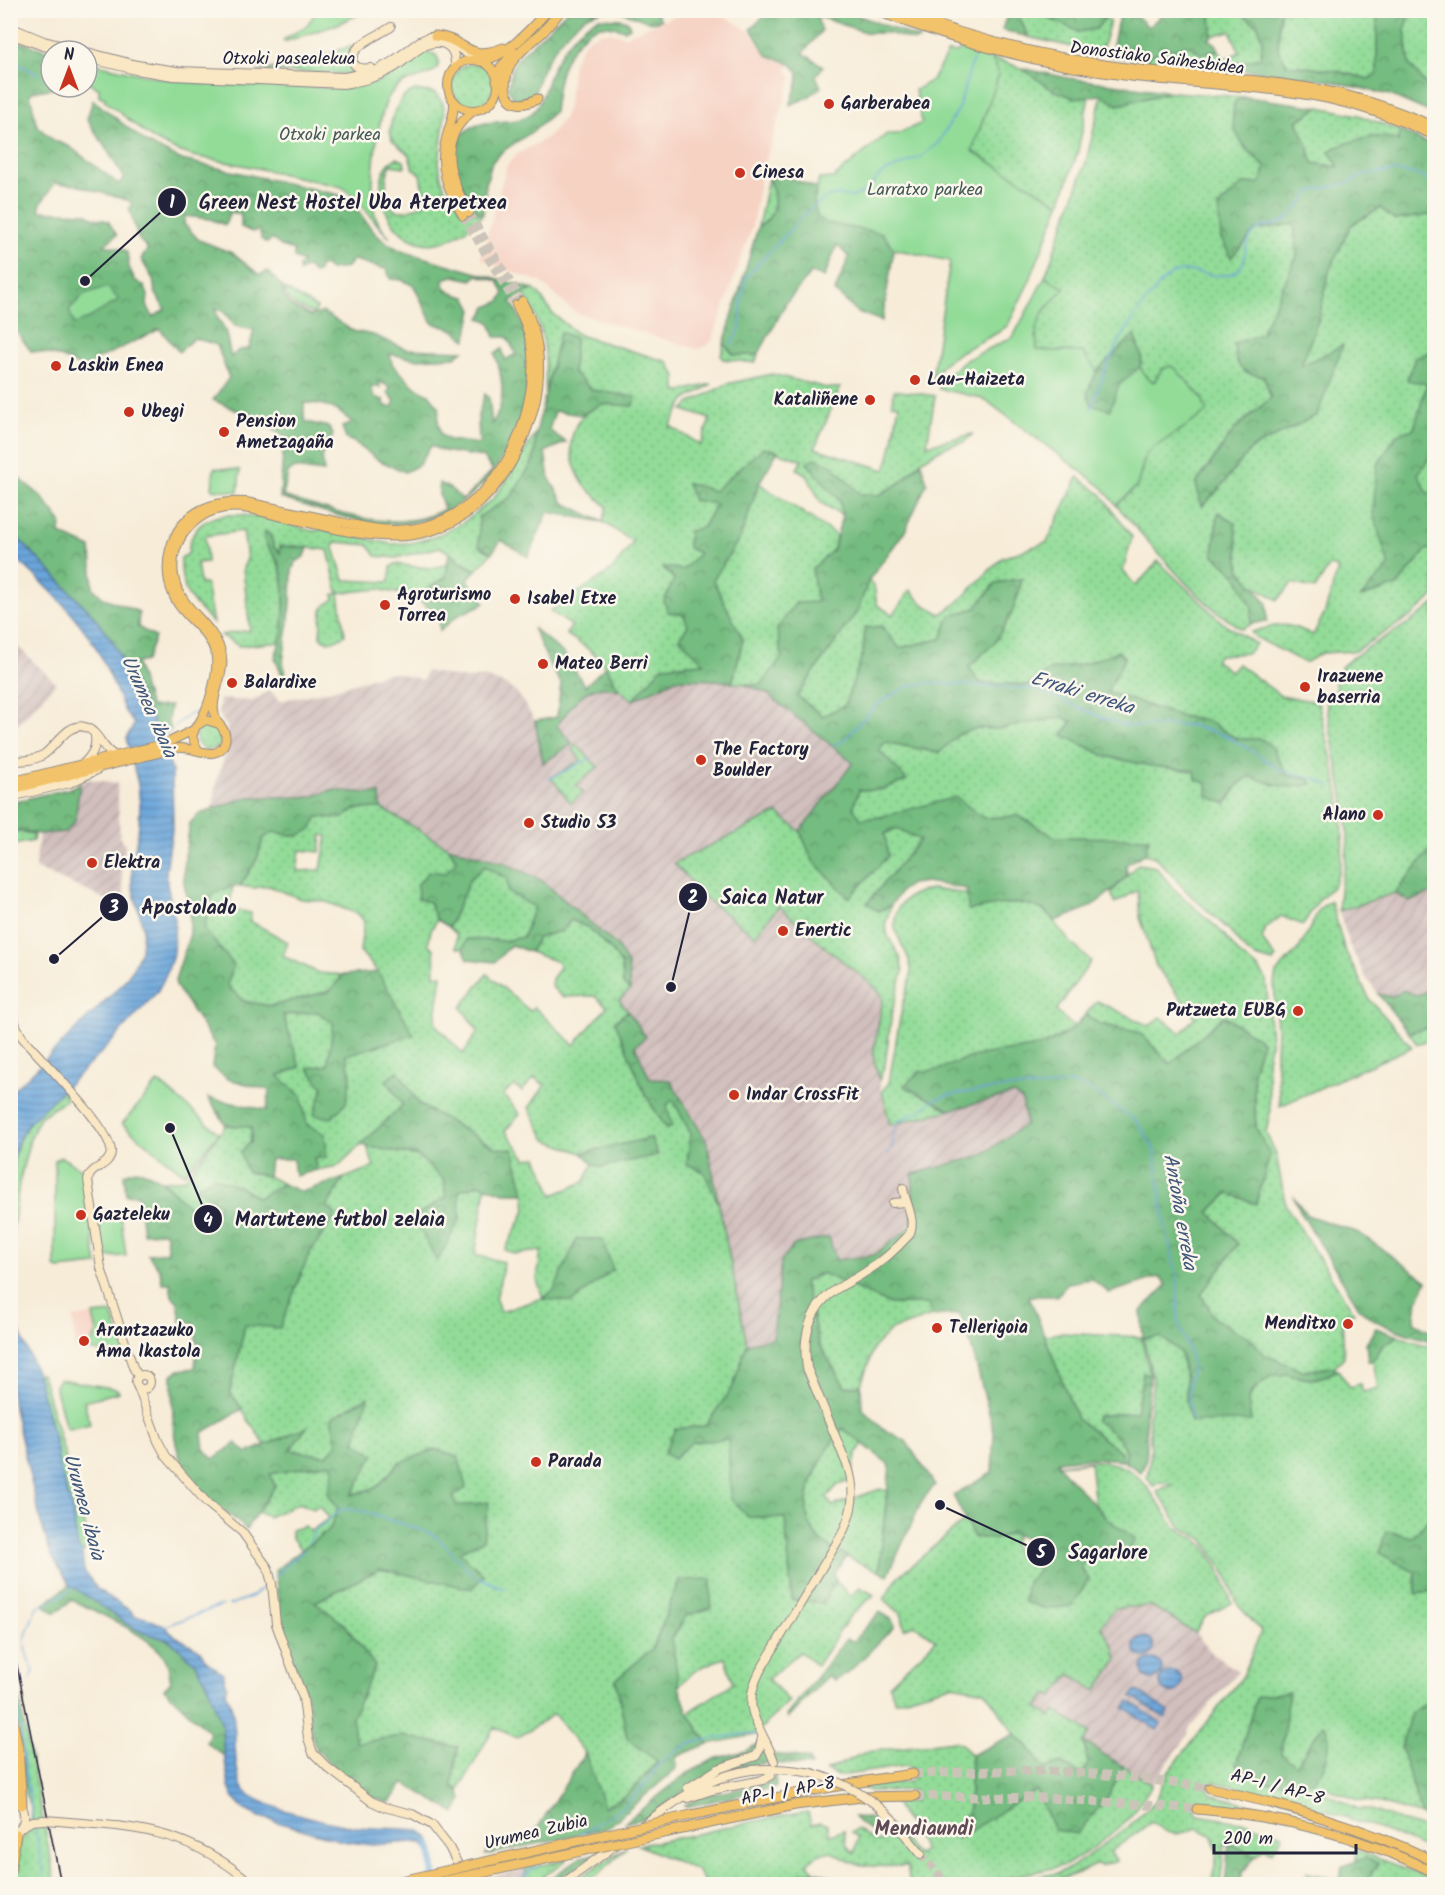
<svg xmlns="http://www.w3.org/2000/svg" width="1445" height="1895" viewBox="0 0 1445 1895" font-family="Kalam,sans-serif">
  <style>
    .built { fill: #f6d2c3 }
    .industrial { fill: url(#industrial-furrows) }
    .grass { fill: url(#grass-dots); stroke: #5a7f6a; stroke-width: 1.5; fill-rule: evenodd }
    .forest { fill: url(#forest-crowns); stroke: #4c6f5e; stroke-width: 1.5; fill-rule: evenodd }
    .green { fill: #92dc98; stroke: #5a7f6a; stroke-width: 1.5 }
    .water { fill: url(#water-rules); stroke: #46648a; stroke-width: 1.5 }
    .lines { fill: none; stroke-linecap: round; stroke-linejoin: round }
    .stream { stroke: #6aa5da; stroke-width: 1.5 }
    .river { stroke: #6aa5da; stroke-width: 8 }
    .secondary-tunnel { stroke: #ccc4b9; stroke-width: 8; stroke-dasharray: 8 4; stroke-linecap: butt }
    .primary-tunnel { stroke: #ccc4b9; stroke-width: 8; stroke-dasharray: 8 4; stroke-linecap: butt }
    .highway-tunnel { stroke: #ccc4b9; stroke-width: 9; stroke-dasharray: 9 4.5; stroke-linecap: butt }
    .secondary-casing { stroke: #8c878a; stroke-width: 10 }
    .primary-casing { stroke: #8c878a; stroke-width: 10 }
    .highway-casing { stroke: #8c878a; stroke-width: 11 }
    .secondary { stroke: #fae7c3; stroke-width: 8 }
    .primary { stroke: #f2c36a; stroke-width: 8 }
    .highway { stroke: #f2c36a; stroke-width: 9 }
    .rail { stroke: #22223b; stroke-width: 1.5 }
    .secondary-bridge-casing { stroke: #8c878a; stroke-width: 10; stroke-linecap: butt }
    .highway-bridge-casing { stroke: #8c878a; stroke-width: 11; stroke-linecap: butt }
    .secondary-bridge { stroke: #fae7c3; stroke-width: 8 }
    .highway-bridge { stroke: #f2c36a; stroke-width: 9 }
    .poi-dot { fill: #c8321e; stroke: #fbf7ec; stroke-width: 2 }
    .labels { text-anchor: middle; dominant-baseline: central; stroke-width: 5; stroke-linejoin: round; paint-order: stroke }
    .street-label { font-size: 18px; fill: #22223b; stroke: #fbf7ec }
    .poi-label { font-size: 18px; font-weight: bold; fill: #22223b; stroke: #fbf7ec; text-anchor: start }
    .park-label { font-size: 18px; fill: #445a57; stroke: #fbf7ec }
    .water-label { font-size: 20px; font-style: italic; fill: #3f567b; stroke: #fbf7ec }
    .neighbourhood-label { font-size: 20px; font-weight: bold; fill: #5f4a55; stroke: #fbf7ec }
    .leader { fill: none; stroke: #22223b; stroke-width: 2 }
    .callout-dot { fill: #22223b; stroke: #fbf7ec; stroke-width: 2 }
    .mark-label { font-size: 18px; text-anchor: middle; font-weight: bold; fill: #fff }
    .callout-label { font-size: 20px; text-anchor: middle; font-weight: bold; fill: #22223b; stroke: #fbf7ec; stroke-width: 5; stroke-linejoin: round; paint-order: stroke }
  </style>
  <defs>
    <pattern id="industrial-furrows" width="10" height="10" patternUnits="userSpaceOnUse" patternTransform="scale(1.5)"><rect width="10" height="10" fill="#d1bfbd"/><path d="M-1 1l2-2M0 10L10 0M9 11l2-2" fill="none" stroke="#b3a4a3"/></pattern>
    <pattern id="grass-dots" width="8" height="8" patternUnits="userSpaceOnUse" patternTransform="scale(1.5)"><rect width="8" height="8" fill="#92dc98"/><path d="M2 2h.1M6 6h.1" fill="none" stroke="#7ebc84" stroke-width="1.8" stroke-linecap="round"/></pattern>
    <pattern id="forest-crowns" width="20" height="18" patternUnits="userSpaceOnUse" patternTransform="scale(1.5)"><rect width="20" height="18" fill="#75bc80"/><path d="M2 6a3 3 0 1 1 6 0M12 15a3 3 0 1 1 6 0" fill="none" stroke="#60986a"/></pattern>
    <pattern id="water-rules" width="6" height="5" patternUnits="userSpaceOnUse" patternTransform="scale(1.5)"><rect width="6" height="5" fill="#6aa5da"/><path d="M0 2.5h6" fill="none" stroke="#5786b2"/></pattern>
  </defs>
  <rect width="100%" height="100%" fill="#fbf7ec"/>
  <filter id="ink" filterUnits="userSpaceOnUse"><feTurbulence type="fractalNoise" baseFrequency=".0167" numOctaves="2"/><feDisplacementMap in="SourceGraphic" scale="12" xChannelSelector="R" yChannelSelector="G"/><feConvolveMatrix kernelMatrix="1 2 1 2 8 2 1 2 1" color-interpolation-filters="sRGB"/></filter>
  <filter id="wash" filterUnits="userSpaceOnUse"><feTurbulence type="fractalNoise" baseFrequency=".008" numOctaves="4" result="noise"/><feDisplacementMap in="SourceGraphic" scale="24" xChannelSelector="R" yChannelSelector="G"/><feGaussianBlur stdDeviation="1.35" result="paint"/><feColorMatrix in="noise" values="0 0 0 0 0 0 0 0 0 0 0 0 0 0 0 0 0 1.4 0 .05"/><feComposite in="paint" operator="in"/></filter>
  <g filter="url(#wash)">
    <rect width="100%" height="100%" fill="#f7ecd8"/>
    <g class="built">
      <polygon points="684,12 706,12 721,15 741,26 750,32 766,56 789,64 787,71 792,77 761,175 752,227 712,341 702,348 696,349 574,312 541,282 496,266 481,258 507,165 519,153 548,137 563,119 568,106 573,62 583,44 589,38 603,32 612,32 625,36"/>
      <polygon points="93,1315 97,1332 87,1352 75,1349 73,1318"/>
    </g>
    <g class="industrial">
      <polygon points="11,640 56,683 11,732 10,732"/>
      <polygon points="426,671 466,679 484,677 506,685 518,694 535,721 542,762 572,743 557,726 584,694 593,689 604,687 618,690 633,699 676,679 717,680 745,685 765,692 853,763 800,831 777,813 674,863 754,936 778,906 826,948 874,986 883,997 873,1055 890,1125 1013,1094 1022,1100 1026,1124 980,1156 913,1174 912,1226 874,1255 836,1260 781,1261 773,1338 747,1344 707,1142 650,1079 635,1046 646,1036 619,1000 504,863 448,847 381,808 380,794 331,790 313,797 248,797 213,808 216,783 227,749 227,727 218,713 220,699 253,701 270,690 279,701 329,691 387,673 397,673 423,680"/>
      <polygon points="88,779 117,783 120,838 125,845 122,866 122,883 130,915 124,916 116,904 35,868 39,834 66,832 75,821 80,783"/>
      <polygon points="1434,892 1433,990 1416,995 1404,990 1391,997 1378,994 1366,978 1349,944 1339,911 1395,893 1409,902"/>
      <polygon points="1152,1606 1195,1633 1213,1654 1238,1671 1189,1729 1188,1735 1152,1785 1084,1742 1090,1732 1056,1711 1051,1717 1037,1707 1047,1694 1070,1674 1096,1691 1107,1635 1101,1625 1115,1608"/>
      <polygon points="525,1869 527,1877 518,1884 473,1884 472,1881"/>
    </g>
    <g class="grass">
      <polygon points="1017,11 1042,11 1044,16 1096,29 1105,18 1110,21 1101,53 1028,37"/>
      <polygon points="1211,11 1245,11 1244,16 1258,25 1262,39 1261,58 1220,67 1146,61 1150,55 1189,45 1201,54 1219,50 1224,59 1240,52 1230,31 1212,36"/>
      <polygon points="1280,11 1377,11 1377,74 1369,79 1332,70 1287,65 1278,49"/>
      <polygon points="1412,11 1434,11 1434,95 1410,65 1405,29"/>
      <polygon points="354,45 348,60 350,64 361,71 353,74 258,71 293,65"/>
      <path d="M 991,58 C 1001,61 1012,64 1022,69 C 1048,83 1057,99 1089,96 L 1078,151 L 1060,204 L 971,151 L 998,77 L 996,67 Z"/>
      <circle cx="473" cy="85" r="21"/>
      <path d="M 415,90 L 435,93 L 443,103 L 445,113 L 439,162 L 441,177 L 446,192 L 472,211 L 483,213 C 477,223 468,228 459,234 C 397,274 357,177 397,158 L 404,161 L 405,167 L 391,165 C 382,180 387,193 392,208 C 400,215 418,208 425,202 L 420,174 L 413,168 L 409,155 L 392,140 L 390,130 L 393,115 L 402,99 L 407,94 Z"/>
      <path d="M 1171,92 L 1247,97 L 1235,102 L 1244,147 L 1266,168 L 1260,183 L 1221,238 L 1231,257 L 1256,230 L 1295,224 L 1297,256 L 1244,372 L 1264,377 L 1271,398 L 1235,429 L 1196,484 L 1202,506 L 1218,490 L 1251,449 L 1317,415 L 1342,346 L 1300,367 L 1319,318 L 1329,271 L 1351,225 L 1380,208 L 1396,220 L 1434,214 L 1434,350 L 1415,358 L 1407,379 L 1427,383 L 1414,429 L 1373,513 L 1397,586 L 1427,549 L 1434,550 L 1434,596 L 1413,615 L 1355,651 L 1322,653 L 1305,663 L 1255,637 L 1251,632 C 1280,624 1285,621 1313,635 L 1325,612 L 1338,569 L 1330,565 L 1315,589 L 1292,583 L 1278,600 L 1252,585 L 1239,569 L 1235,523 L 1218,512 L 1213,554 L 1236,575 L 1252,607 L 1251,624 L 1242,629 C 1195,601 1153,546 1116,505 L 1137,486 L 1146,453 L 1206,412 L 1176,369 L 1162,369 L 1154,382 L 1146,377 L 1140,367 L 1142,357 L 1134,335 L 1097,371 L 1081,352 L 1037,350 L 1036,329 L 1043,312 L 1064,288 L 1045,277 L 1086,162 L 1102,95 L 1118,105 Z"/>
      <polygon points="1319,107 1358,115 1401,131 1399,142 1329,151 1339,167 1312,163 1308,146 1297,121"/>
      <path d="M 768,179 C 778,196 777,217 758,227 Z"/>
      <path d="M 533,289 L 539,294 L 552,313 L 579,335 L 668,362 L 676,376 L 676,392 L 712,384 L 685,400 L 670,426 L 701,445 L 710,419 L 683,410 L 690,403 L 727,384 L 772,374 L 827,388 L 840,388 L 815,448 L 885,470 C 894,447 894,428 899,405 L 892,404 L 894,390 L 935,396 L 927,445 L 973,434 L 964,442 L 945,447 L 921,461 L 900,483 L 879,496 L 859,494 L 832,465 L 808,464 L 840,501 L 842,515 L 821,503 L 807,475 L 797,469 L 802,460 L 763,448 L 714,491 L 716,503 L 703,527 L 700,553 L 684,570 L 663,568 L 674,579 L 684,615 L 705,664 L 664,666 L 633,700 C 612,686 617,680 603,664 C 593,651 580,643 566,634 L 572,626 L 550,611 L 612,570 L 633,542 L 603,522 L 607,507 C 599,498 586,490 581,480 C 565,452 567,418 600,405 C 608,401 623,405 632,406 L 635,398 L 592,390 L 573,372 L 575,338 L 561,333 L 545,394 C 547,354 546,329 524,294 Z"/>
      <polygon points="724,344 734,355 758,355 755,363 723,359 721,356"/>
      <path d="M 536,433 L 534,460 L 511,497 L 479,517 L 479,546 L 492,553 L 476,570 C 462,563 452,554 440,547 L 396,558 L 376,556 L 369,545 L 336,542 L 333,545 L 344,580 L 389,582 L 391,567 L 395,564 C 410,565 436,573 448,562 L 446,577 L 415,597 L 378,589 L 339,593 L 345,635 C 336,640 328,646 320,636 L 322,610 L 326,605 L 334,599 L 333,595 L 338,593 L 328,550 L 295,546 L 280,547 L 280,554 L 274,547 L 270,535 L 267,547 C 291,570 283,612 282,642 L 239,646 L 221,635 L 250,630 L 243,568 L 247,559 L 243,531 L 205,536 L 207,562 L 197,563 L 200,584 L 206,584 L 213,623 C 190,601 180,591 181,558 L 188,554 C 193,490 275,521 313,531 L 323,529 L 391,544 L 411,543 L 434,537 L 461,524 L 493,499 L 509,477 Z"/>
      <polygon points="1434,451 1434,490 1429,495 1417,474"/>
      <path d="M 1078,477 L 1101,494 L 1132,537 L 1123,571 L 1136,586 L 1158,561 L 1223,623 L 1256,644 L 1248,653 L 1219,655 L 1215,660 L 1231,672 L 1238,664 L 1281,696 L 1318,702 C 1329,752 1356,833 1335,882 C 1332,889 1325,893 1320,899 C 1313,907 1308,917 1303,925 L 1281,916 L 1266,928 L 1262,938 L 1267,947 L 1276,957 L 1273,962 L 1253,956 L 1242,947 L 1230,931 L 1190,895 L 1155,857 L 1145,854 L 1149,839 L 1054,837 L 1019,816 L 983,818 L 956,798 L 880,817 L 861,819 L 853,808 L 859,790 L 881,790 L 879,750 L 885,742 L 938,753 L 959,734 L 978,728 L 998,729 L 1063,717 L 1072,722 L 1063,734 L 1105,756 L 1151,766 L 1195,771 L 1226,804 L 1239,784 L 1249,777 L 1263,780 L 1274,785 L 1309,779 L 1287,776 L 1272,747 L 1261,739 L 1237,739 L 1206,720 L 1180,716 L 1107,692 L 1125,658 L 1118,651 L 1084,664 L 1049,670 L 1030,685 L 979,683 L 969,667 C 998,639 1014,620 1022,579 L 996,583 L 976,608 L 950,616 L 941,639 L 899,648 L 882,626 L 865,628 L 863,653 L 845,706 L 823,716 L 797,696 L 858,610 L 868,581 L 874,585 L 877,605 L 893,615 L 910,590 L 923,604 L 941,614 L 958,602 L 1002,558 L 1047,542 Z"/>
      <polygon points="759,483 836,535 834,549 812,569 817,603 796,603 777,629 782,657 761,685 732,683 743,640 713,580 741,536"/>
      <path d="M 1434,604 L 1434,845 L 1395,893 L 1339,911 C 1337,885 1349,861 1348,834 C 1348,823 1345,812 1344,802 C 1338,765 1329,730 1325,693 L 1336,693 L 1335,679 L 1342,676 L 1341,667 C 1370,642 1406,629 1434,604 Z"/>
      <circle cx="209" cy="737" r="13"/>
      <polygon points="576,744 598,767 576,785 583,793 571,803 551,778 581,760 573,750"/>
      <path d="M 381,808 L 448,847 L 457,861 L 445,873 L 429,902 L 437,920 L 431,930 L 428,944 L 434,949 L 435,975 L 442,975 L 435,1024 L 463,1054 L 478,1031 L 461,1007 L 487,974 L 530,1011 L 534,1007 L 574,1045 L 607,1007 L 595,996 L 562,997 L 551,986 L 552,979 L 560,967 L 558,962 L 530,952 L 538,937 L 563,930 L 571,920 L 589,928 L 613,952 L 622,966 L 623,984 L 630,990 L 619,1000 L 628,1011 L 615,1021 L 645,1094 L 666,1128 L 667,1105 L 673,1099 L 691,1134 L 687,1163 L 704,1172 L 719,1205 L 747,1344 L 733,1387 L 705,1427 L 675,1429 L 674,1459 L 692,1442 L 728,1439 L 748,1517 L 785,1518 L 823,1603 L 836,1581 L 851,1596 L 860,1587 L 874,1595 L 849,1617 L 817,1666 L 800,1652 L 768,1679 L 789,1701 L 754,1735 L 708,1744 L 688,1713 L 733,1683 L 725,1658 C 705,1664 692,1670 678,1687 L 672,1638 L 686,1616 L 679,1580 L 653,1648 L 616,1680 L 627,1738 L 658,1761 L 627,1795 L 603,1807 L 585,1753 L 554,1714 L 517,1738 L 494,1727 L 459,1790 L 452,1786 L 458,1747 L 402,1736 L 355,1743 L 352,1717 L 375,1666 L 345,1625 L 315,1602 L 380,1569 L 472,1588 L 458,1552 L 457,1506 L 452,1497 L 399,1463 L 377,1487 L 351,1495 L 355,1442 L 367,1398 L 338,1444 L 327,1456 L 290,1450 L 306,1428 L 265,1445 L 230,1392 L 245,1325 L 280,1327 L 309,1254 L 336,1215 L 327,1206 L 344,1178 L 374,1167 L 367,1146 L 418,1156 L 444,1180 L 446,1197 L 460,1219 L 459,1191 L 479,1184 L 486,1187 L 475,1255 L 504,1262 L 496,1299 L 500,1312 L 543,1298 L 537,1280 L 541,1251 L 516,1254 L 505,1250 L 526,1209 L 524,1193 L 496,1148 L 420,1105 L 403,1105 L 338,1166 L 317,1170 L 313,1158 L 327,1157 L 307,1125 L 301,1096 L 278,1076 L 300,1067 L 283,1015 L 318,1012 L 334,1023 L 328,1065 L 309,1068 L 351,1076 L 345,1055 L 378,972 L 360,951 L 364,921 L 358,914 L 324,901 L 301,899 L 269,886 L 253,888 L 240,886 L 257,859 L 263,839 L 273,832 L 298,836 L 316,817 L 343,818 L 355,809 ZM 322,835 L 327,836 L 321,870 L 297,871 L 300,850 L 320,852 ZM 534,1078 L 545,1085 L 529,1108 L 546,1140 L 582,1153 L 651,1138 L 602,1167 L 593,1164 L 584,1182 L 553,1195 L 537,1157 L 527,1159 L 505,1131 L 520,1114 L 503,1094 L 514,1086 L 522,1091 Z"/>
      <polygon points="777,813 800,831 813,861 897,828 920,840 868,903 878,911 891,905 885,925 888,936 900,957 903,972 892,1012 885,1065 879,1080 873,1055 883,997 874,986 826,948 779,906 755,936 705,898 674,863"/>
      <polygon points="11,831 34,834 33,841 11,845"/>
      <polygon points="1138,864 1156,867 1172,887 1223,933 1240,955 1259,969 1266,979 1271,1040 1267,1060 1270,1113 1266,1133 1276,1154 1286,1206 1354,1313 1342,1314 1344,1357 1334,1367 1302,1371 1265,1355 1252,1340 1215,1319 1201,1294 1238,1244 1209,1212 1269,1155 1256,1128 1253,1071 1262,1041 1224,1016 1170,1064 1140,1033 1099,1024 1086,1014 1097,1001 1149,1026 1161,1017 1181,1033 1195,1017 1156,966 1140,917 1138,890 1115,903 1111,893"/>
      <polygon points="485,866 507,879 509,892 534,907 524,937 505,941 466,939 463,948 456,948 456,934 449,927 470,879"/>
      <polygon points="233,886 229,908 251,913 250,921 288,942 283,956 319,973 343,975 330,991 271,1006 243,1001 227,985 204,929 212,894"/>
      <path d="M 931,889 L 968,894 L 969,910 L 1000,904 L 1029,904 L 1046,911 L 1069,941 L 1091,961 L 1056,1011 L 1075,1028 L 1040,1047 L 968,1058 L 936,1072 L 920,1071 L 904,1086 L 950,1110 L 890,1125 L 882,1091 L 889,1083 C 893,1058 897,1033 902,1009 C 904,997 910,985 911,973 C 912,950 887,935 897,911 C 904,896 917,892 931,889 Z"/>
      <polygon points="1331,901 1344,948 1370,1000 1412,1047 1280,1106 1276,1057 1277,1028 1274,983 1276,973 1300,947 1320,908"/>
      <polygon points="1434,1025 1434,1037 1417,1044 1409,1033"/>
      <path d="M 63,1090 L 66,1100 L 40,1117 L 30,1139 L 19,1183 L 12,1236 L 15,1278 L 11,1278 C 11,1241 5,1161 24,1130 C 33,1115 50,1103 63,1090 Z"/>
      <polygon points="226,1125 252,1127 247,1172 268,1176 283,1184 258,1198 240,1187 219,1204 216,1215 205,1218 184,1203 163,1181 185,1179"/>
      <polygon points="822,1273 890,1304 928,1304 932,1316 891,1330 874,1347 861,1385 845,1387 819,1344 804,1282"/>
      <path d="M 1060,1333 L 1141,1337 L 1150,1374 L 1143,1373 L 1136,1412 L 1097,1416 C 1110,1429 1129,1442 1125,1462 L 1122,1460 L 1121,1452 L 1077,1419 L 1044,1335 Z"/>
      <path d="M 1398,1336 L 1434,1348 L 1434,1509 L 1431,1517 L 1413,1537 L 1416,1594 L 1434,1591 L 1434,1699 L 1411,1713 L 1401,1748 L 1422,1816 L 1381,1803 L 1358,1800 L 1321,1786 L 1323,1792 L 1358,1809 L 1368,1809 L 1434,1832 L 1434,1852 C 1364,1820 1290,1798 1214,1782 L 1208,1787 L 1211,1794 L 1318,1822 L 1251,1809 L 1199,1804 L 1194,1809 L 1198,1815 L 1247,1823 L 1283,1835 L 1273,1852 L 1265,1848 L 1256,1856 L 1225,1842 L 1220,1884 L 1212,1884 L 1217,1852 L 1213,1836 L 1197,1828 C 1176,1836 1169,1837 1152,1822 L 1110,1852 L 1117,1861 L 1101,1866 L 1096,1865 C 1076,1874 1058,1884 1036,1877 L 1058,1873 L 1070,1868 L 1128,1827 L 1154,1802 L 1167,1774 L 1243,1676 L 1261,1631 L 1238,1605 L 1226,1574 L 1203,1539 L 1181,1527 L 1157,1492 L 1165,1487 L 1175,1486 L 1161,1482 L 1153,1486 L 1147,1477 L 1151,1452 L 1149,1417 L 1153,1379 L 1143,1338 L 1161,1337 L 1180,1352 L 1186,1378 L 1186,1402 L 1248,1401 C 1254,1385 1270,1372 1288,1374 C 1295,1375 1303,1379 1311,1379 C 1321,1379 1329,1374 1338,1370 L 1350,1387 L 1360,1384 L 1363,1392 L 1378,1388 L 1373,1361 L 1383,1345 ZM 1289,1692 L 1281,1754 L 1296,1766 L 1323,1725 L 1313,1782 L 1236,1765 L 1257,1696 Z"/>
      <polygon points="37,1374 42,1374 91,1548 82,1552 78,1547 72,1509 59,1465 56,1444"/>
      <path d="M 842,1427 L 863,1443 L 857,1453 L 850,1481 L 838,1485 L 827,1497 L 832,1506 L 880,1489 L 887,1491 L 879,1571 C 861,1563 834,1553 820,1541 C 787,1511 823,1455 842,1427 Z"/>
      <path d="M 1090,1461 C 1141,1461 1146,1489 1173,1524 C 1180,1533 1192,1534 1200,1542 C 1216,1558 1225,1582 1232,1603 L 1205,1617 L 1195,1633 L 1152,1606 L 1115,1608 L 1101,1626 L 1115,1649 L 1117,1661 L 1096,1691 L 1070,1674 L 1053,1697 L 1047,1694 L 1037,1707 L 1051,1717 L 1055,1711 L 1090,1732 L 1084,1742 L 1088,1764 L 1081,1775 L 1061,1763 L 1045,1769 L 1027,1745 L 1015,1734 L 985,1691 L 951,1685 L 895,1701 L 889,1685 L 936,1640 L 914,1625 L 904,1629 L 902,1615 L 884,1599 L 898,1577 L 965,1520 L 974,1537 L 994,1539 L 1011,1533 L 1016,1534 L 1013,1543 C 1016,1558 1026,1562 1039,1568 L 1038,1570 L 1081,1568 L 1089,1552 L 1128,1551 L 1107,1519 L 1095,1505 L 1090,1462 L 1058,1465 Z"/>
      <polygon points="330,1463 334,1469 328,1494 338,1508 330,1529 301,1550 292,1538 291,1530 304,1526 311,1531 329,1518 320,1506 313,1509 299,1503 268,1517 257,1512 275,1486 269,1474"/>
      <polygon points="10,1655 56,1884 13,1884 17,1844 30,1830 31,1807 25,1794 20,1736 11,1692"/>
      <path d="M 954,1741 L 963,1745 L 971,1755 L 969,1811 L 952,1832 L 1037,1790 L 1054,1830 L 1109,1795 L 1123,1766 L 1152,1785 L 1135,1811 L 1123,1824 L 1093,1848 L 1066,1865 L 979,1884 L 910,1884 L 907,1866 C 891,1866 874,1868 858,1864 C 833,1858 834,1841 807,1863 L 814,1871 L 799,1874 L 798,1884 L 706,1884 L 697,1870 L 638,1845 C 695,1837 751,1819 808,1812 L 811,1824 L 821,1822 L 828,1825 L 829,1834 L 834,1834 L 844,1830 L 847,1846 L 854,1853 L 858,1838 L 851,1832 L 857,1829 L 873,1840 L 880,1842 L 886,1837 L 906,1842 L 914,1853 L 919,1855 L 923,1850 L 921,1843 L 894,1802 L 913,1802 L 916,1799 L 917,1793 L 913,1790 L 869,1791 L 862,1787 L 908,1782 L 914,1777 L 911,1768 L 905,1766 L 839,1776 L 826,1771 L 866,1752 Z"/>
      <polygon points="627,1847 600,1873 583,1884 569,1884"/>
      <polygon points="1356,1850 1434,1880 1434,1884 1365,1884 1377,1863 1356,1861"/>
      <polygon points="568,1859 533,1884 518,1884 527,1877 525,1869"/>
    </g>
    <g class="forest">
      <path d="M 770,10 L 847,11 L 920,39 L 915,41 L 888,33 L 868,33 L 816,16 L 822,30 L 803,53 L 823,66 L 816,76 L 821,87 L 808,97 L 790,105 C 803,70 804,67 767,55 L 751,29 Z"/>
      <path d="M 567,11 L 602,11 C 597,13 589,14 584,18 C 561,34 538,68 534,97 L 516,103 L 508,88 L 513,66 L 519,57 Z"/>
      <path d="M 617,11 L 655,11 L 661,20 C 646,26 633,13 617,11 Z"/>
      <polygon points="1008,11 1017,11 1028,37 1002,30"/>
      <polygon points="1042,11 1089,11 1105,18 1096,29 1079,32 1044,16"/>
      <polygon points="1122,11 1132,11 1148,27 1166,11 1211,11 1212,36 1209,39 1216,44 1219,50 1201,54 1188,45 1150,55 1146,61 1111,56 1117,24"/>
      <polygon points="1245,11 1280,11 1278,49 1287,65 1332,70 1369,79 1377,74 1377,11 1412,11 1405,29 1410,65 1434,95 1434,114 1390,95 1326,80 1220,67 1261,58 1262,39 1258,25 1244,16"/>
      <path d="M 598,18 L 620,19 L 627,21 L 630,27 L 625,30 C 617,28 609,25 601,26 C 592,27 587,32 581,38 C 560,59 557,85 554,112 L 533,131 L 503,151 L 492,162 L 486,184 L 483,213 L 472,211 C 467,189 448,168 457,144 C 470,109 514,132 534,111 C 542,101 545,89 549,77 C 558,53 575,29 598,18 Z"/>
      <path d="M 10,38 L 51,52 L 51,87 L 68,87 L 34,91 L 30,94 L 37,126 L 53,140 L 70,147 L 119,184 L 124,177 L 87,119 L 93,100 L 147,143 L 182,160 L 344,196 C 359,207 365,224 378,236 C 387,244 397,249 408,253 L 533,289 L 511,301 C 515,309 521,317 523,326 C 548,407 493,515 404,524 C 365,528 317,509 280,498 L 284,436 L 254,418 L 213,400 L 229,378 L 217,345 L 194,338 L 179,352 L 160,329 L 94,361 L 88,373 C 70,359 53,353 31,351 L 15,330 L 15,311 L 20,305 L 11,303 ZM 55,183 L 76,185 L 130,201 L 132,206 L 129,207 L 138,238 L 148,249 L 141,259 L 153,279 L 155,292 L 165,310 L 153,317 L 147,305 L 148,295 L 144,286 L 135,280 L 129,267 L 127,252 L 123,249 L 104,245 L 117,235 L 108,221 L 95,218 L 85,213 L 39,211 L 41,203 ZM 230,212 L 241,214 L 241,227 L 252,232 L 260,230 L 261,239 L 267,243 L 272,239 L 281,246 L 294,250 L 294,258 L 303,262 L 299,266 L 299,272 L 307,267 L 314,273 L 318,272 L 319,267 L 324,265 L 330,270 L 346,268 L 353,260 C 365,262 375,268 387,269 L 390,279 L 402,280 L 414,286 L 432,323 L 454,330 L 466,340 L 473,310 L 466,297 C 454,294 444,293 443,279 L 453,276 L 472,280 L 477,275 L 498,281 L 504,294 L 500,301 L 487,307 L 480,318 L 490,322 L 495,337 L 507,337 L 516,354 L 505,360 L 502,349 L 495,354 C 503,377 507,403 492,424 L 489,398 L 485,394 L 478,415 L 479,444 L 449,440 L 441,435 L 438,421 L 439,407 L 429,394 L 415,387 L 392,364 L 390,354 L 415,359 L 455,357 L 463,351 L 406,349 L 373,335 L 353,331 L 323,312 L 311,316 L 291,306 L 284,297 L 283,288 L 268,271 L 260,275 L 232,253 L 199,240 L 184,224 L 185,216 L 210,219 L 225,225 ZM 216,308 L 224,312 L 235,326 L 254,330 L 249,349 L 239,350 L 231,357 L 225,329 L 217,317 ZM 378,381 L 390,387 L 388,393 L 395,401 L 392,407 L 385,406 L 384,400 L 374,397 L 371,387 L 380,387 ZM 304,403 C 328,403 335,408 353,423 L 342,427 L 346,439 L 354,442 L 378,460 L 405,472 L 419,465 L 431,446 L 443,451 L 482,457 L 493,470 L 463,500 L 451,489 L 439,483 L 439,494 L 444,509 C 398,536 330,511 283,496 L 288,473 L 295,468 L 324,472 L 322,456 L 333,435 L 329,427 L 306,422 L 304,416 Z"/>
      <polygon points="1021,68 1068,78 1171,92 1118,105 1102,95 1074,98 1053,90"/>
      <path d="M 1247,97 L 1319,107 L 1297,121 L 1308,146 L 1313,163 L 1339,167 L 1329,151 C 1349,141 1378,131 1398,141 L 1401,131 L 1434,146 L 1434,214 L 1395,220 L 1380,208 L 1351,225 L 1329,271 L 1319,318 L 1301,366 L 1343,345 L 1317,415 L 1251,449 L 1218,490 L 1202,506 L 1196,484 L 1235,429 L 1271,398 L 1264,377 C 1240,371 1236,370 1234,344 L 1261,334 L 1297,256 L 1294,224 L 1256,230 L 1231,258 L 1221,238 L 1218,207 L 1243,184 L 1260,183 L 1266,168 C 1246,148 1226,134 1235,101 Z"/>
      <path d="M 771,170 L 816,188 L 814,203 L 827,223 L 882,233 L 894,249 L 882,321 L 857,312 L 835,291 L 849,257 L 837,245 L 824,277 L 811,273 L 787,302 L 758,355 L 734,355 L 724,344 L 758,227 C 777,217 778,196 768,179 Z"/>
      <polygon points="560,332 575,338 573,372 592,390 636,397 632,406 602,404 581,415 555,411 549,430 566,442 545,452 549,478 564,503 603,522 548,512 528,557 501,540 492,553 479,546 479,517 511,497 534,460 536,433"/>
      <polygon points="1134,335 1142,357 1140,367 1119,385 1110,411 1091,404 1087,392 1097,371"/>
      <polygon points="1434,350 1434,451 1418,474 1428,494 1434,490 1434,550 1427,549 1397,586 1361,597 1389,566 1373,513 1377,466 1397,434 1414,429 1427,384 1407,380 1415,358"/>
      <polygon points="763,448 778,451 759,483 741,536 713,580 743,640 732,683 717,680 676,679 633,700 663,666 704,663 679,638 688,626 684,615 668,612 664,601 674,579 663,567 683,570 699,553 688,548 689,531 703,527 716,504 693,500 687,483 714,491"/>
      <path d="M 814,458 L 832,465 L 860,494 L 879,495 L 900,483 L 921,462 L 927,483 L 905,531 L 868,581 L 858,610 L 797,696 L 823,716 L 845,705 L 863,653 L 865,628 L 882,626 L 899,648 L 941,639 L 950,616 L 976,608 L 996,583 L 1022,579 L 1012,613 L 995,642 L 969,667 L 979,683 L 1030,685 L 1049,670 L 1084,664 L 1118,651 L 1125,658 L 1107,692 L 1180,716 L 1206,720 L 1237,739 L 1261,739 L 1272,747 L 1287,775 L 1309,779 L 1312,784 C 1281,791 1277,783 1249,777 L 1239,784 L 1226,804 L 1207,796 L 1207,783 L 1196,780 L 1195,771 L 1151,766 L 1105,756 L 1063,735 L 1072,722 L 1063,717 L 998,729 L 978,728 L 959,734 L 939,753 L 885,742 L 879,750 L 907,780 L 881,790 L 859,790 L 853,808 L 861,819 L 880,817 L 956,797 L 983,818 L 1019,816 L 1054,837 L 1149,838 L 1145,854 L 1135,859 L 1126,865 L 1127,875 C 1104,901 1088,910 1055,921 C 1032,894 1000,905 968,910 L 967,889 L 926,882 L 911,884 L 902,890 L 891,905 L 878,911 L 867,903 L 920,840 L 897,828 L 885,834 L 888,856 L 849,898 L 813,861 L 800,831 L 853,763 L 765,692 L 745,685 L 761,685 L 782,657 L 777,629 L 796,603 L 817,602 L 812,569 L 834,549 L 842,515 L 840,501 L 807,463 Z"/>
      <polygon points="10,471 40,495 61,522 60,534 91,548 93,588 102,597 139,612 138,627 155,637 146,661 136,663 150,707 170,706 168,722 171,730 161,737 113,642 92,614 11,531"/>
      <polygon points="1218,512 1235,523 1240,569 1267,603 1267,621 1251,624 1252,607 1236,575 1213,554"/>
      <path d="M 264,531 L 270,535 L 274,547 L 280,553 L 280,546 L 308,548 L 305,556 L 295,563 L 292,571 L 291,603 L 283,662 L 286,674 L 282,675 L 275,657 C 285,633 288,589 279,564 C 274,552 262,546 264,531 Z"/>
      <polygon points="449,552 459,562 476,570 467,580 485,603 457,616 440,631 438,616 415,597 446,577"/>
      <path d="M 533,628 L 564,654 L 585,686 L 606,666 L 618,690 C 614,689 609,687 604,687 C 583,686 568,711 557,726 L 573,744 L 543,763 L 535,721 L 557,717 L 561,683 L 550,666 Z"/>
      <polygon points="80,783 75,821 66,832 39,834 11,829 11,802 68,789"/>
      <polygon points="331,790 380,794 381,808 355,809 343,818 317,817 312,829 298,836 273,832 263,839 257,859 240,886 233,886 212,894 204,929 234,965 227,985 243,1001 271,1006 330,991 343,975 378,972 414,1035 346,1055 351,1076 346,1103 332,1118 314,1115 323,1088 308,1068 328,1065 333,1023 318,1012 283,1015 300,1067 278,1076 301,1096 307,1125 325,1134 327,1157 314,1158 317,1170 295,1176 293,1159 270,1159 268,1176 247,1172 240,1152 251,1142 251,1127 226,1125 208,1098 267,1110 269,1090 228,1079 212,1067 215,1045 176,986 175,980 190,934 190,911 184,883 184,863 190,823 199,814 248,797 312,797"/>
      <polygon points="1434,845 1434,892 1409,902 1395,893"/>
      <polygon points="448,847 504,863 541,880 617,946 628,964 630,990 623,984 622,966 613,952 589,928 571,920 563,930 538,938 530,952 511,945 495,962 468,959 463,948 466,939 505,941 523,937 534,907 508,892 507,879 485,866 470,879 449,927 437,920 429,902 418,899 417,885 429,871 445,873 457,861"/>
      <polygon points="1434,987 1434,1025 1409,1033 1378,994 1391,997 1404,990 1416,995 1433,990"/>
      <polygon points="628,1011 646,1037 635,1046 650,1079 670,1080 707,1142 719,1205 704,1172 687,1164 691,1134 673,1100 667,1105 672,1126 666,1128 645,1094 615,1021"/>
      <path d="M 1086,1014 L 1099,1024 L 1140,1033 L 1170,1064 L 1224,1016 L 1262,1041 L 1253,1071 L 1256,1128 L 1270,1155 L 1256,1204 L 1228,1193 L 1209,1212 L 1238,1244 L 1201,1294 L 1215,1319 L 1252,1340 L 1265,1355 L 1302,1371 L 1334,1367 L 1338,1370 L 1325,1376 L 1311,1379 L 1285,1374 L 1271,1376 L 1252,1391 L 1248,1401 L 1251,1421 L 1191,1422 L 1186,1402 L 1186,1378 L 1180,1352 L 1161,1337 L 1143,1338 L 1141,1311 L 1167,1285 L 1159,1277 L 1109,1293 L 1092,1279 L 1068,1283 L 1057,1296 L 1029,1296 L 1077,1419 L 1121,1452 L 1122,1460 C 1100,1457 1080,1458 1058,1461 L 1058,1465 L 1107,1519 L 1136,1539 L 1128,1551 L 1089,1552 L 1081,1568 L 1089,1579 L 1072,1606 L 1046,1609 L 1024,1602 L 1027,1582 L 1038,1570 L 1043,1557 L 1025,1548 L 1025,1538 L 1011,1533 L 994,1539 L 974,1537 L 953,1495 L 992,1473 L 994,1432 L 971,1345 L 960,1314 L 932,1316 L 928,1304 L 890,1304 L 822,1273 L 804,1282 L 819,1344 L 845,1387 L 861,1385 L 862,1408 L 883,1429 L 906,1441 L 935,1485 L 923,1499 L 888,1575 L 879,1571 L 890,1465 L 842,1428 C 821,1457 789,1505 819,1539 C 825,1546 838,1551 847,1556 L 834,1574 L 836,1581 L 823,1603 L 792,1600 L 785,1518 L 748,1517 L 731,1499 L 728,1439 L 692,1442 L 674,1459 L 664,1453 L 675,1429 L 705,1426 L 733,1387 L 747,1344 L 773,1338 L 781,1261 L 794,1245 L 829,1237 L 836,1260 L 874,1255 L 912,1226 L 913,1174 L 980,1156 L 1026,1124 L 1022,1100 L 1013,1094 L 950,1110 L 904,1086 L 920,1071 C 945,1072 947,1064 968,1058 C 1013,1045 1054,1057 1086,1014 Z"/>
      <polygon points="398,1071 420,1105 496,1148 513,1149 524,1193 504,1193 479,1184 459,1191 460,1219 437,1262 414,1217 446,1197 444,1180 418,1156 360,1145 403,1105 386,1080"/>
      <polygon points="651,1138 658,1155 602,1167 593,1164 582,1153"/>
      <path d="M 136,1170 C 157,1173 168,1187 183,1201 C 189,1207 198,1213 205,1218 L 216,1215 L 219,1204 L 196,1187 L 213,1177 L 240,1187 L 258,1198 L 283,1184 L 301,1192 L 344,1178 L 327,1206 L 336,1215 L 309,1254 L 280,1328 L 245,1325 L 230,1392 L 242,1409 L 202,1433 L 204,1449 L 213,1459 L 236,1443 L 247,1453 L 307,1427 L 290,1450 L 327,1456 L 337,1444 L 331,1418 L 368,1397 L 355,1442 L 374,1455 L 352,1495 L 377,1487 L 399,1463 L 436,1449 L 459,1458 L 466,1488 L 453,1497 L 457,1506 L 489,1502 L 483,1540 L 459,1552 L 484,1575 L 472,1589 L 380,1569 L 315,1602 L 345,1625 L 375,1666 L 352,1717 L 356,1743 L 402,1736 L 458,1747 L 452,1786 L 459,1790 L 462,1799 L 455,1813 L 404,1783 L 389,1803 L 371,1797 L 328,1762 L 316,1748 L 311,1733 L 307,1698 L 285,1640 L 280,1619 L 275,1570 L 330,1529 L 338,1508 L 328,1494 L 334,1469 L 330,1463 L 270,1474 L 275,1486 L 246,1529 C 227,1511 199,1494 186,1471 C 170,1444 173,1406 172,1375 L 179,1370 L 195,1368 L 197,1345 L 193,1322 L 181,1322 L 178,1302 L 172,1296 L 170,1283 L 162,1283 L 160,1270 L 148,1254 L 168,1252 L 165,1232 L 143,1233 L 138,1194 L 126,1195 L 124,1174 Z"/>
      <path d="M 1293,1196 L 1307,1215 L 1359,1233 L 1427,1281 L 1417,1302 L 1414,1322 L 1434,1333 L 1434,1342 C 1409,1334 1380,1328 1360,1309 L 1301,1213 Z"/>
      <polygon points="577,1239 602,1239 613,1270 572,1302 543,1299 554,1290"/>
      <polygon points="1376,1328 1398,1336 1383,1345 1373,1361 1368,1361 1366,1343"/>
      <path d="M 1143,1373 L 1150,1374 C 1150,1387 1147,1399 1146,1412 C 1144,1432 1152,1454 1141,1472 L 1125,1462 C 1130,1442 1110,1431 1096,1421 L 1097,1416 L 1136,1412 Z"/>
      <polygon points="1434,1509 1434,1591 1416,1594 1416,1573 1379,1553 1386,1531 1413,1537 1431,1517"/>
      <polygon points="711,1579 711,1608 686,1616 672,1638 679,1687 688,1713 708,1744 676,1757 677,1768 607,1828 485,1855 491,1844 530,1840 585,1753 604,1807 627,1795 658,1762 627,1738 616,1680 653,1648 679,1580"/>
      <path d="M 70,1585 L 144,1633 L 169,1640 L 194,1662 L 205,1679 L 218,1711 L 222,1725 L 224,1756 L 206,1742 L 210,1733 L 164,1689 L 171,1682 C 169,1675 169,1666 166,1660 C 156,1638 94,1611 72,1600 L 55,1613 L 43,1604 Z"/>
      <polygon points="880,1612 891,1619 895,1626 849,1672 834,1681 828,1675 788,1718 786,1716 846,1639 853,1641"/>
      <path d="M 1289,1692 L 1281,1754 L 1296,1765 L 1323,1725 C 1333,1733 1329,1755 1324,1766 C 1322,1772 1316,1777 1313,1782 L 1265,1782 L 1236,1765 L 1257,1696 Z"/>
      <polygon points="1434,1699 1434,1824 1422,1816 1401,1748 1411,1713"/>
      <polygon points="1015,1734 1027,1745 1045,1769 1061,1763 1082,1775 1088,1764 1084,1742 1123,1766 1109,1795 1077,1834 1054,1830 1036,1790 957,1839 952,1833 969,1811 971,1755"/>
      <polygon points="764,1741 766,1754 793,1756 809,1759 811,1766 768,1763 721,1771 691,1786 647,1818 624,1823 685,1775 714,1759 745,1751"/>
      <polygon points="775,1775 776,1787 686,1807 684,1805 703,1796 768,1783"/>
      <path d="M 854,1817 C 883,1818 886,1821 906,1842 C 887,1837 867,1833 854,1817 Z"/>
      <polygon points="1229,1843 1256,1855 1242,1873 1241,1884 1225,1884"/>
      <polygon points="596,1854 553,1884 543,1884 581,1857"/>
      <polygon points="1365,1858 1378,1863 1365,1884 1312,1884 1306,1872 1340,1880 1342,1866"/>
      <polygon points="814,1871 833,1877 842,1884 798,1884 799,1874"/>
    </g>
    <g class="green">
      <polygon points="318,10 366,10 366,11 338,24 284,42 283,40 306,26"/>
      <polygon points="964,49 991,58 996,67 998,77 972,151 1060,204 1029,282 1008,325 999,332 960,352 944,363 932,378 950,261 894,249 882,233 827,223 817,216 814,203 819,179 833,178 887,134 897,134 922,123 915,90 932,80 948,52 955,53"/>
      <path d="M 426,51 L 436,55 L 439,61 L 437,69 C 424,81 405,76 392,92 C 377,108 368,193 375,215 C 378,224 384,231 390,238 C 372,222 363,201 342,187 L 247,166 L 193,156 L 175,150 L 153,139 L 105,101 L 105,98 L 99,96 L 99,89 L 87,81 L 87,62 L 159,78 L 210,84 L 348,88 C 364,85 380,82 394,74 C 405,67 414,57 426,51 Z"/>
      <polygon points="1045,277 1064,288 1043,312 1036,329 1037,350 1082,352 1097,371 1087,392 1091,404 1110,410 1119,385 1140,367 1146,377 1154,382 1162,369 1171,366 1176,369 1202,398 1207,412 1146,453 1137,486 1116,505 1103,488 988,402 977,397 939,389 939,382 964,361 1013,337"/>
      <path d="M 107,287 L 119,300 C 108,306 83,324 74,324 L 69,310 L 84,294 Z"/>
      <path d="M 285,289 L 317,308 L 314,314 C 302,308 285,305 285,289 Z"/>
      <polygon points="214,468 240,470 238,492 212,489"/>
      <polygon points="158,1082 219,1133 184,1174 122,1124"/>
      <polygon points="61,1157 83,1170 97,1265 58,1269 55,1267 55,1160"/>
      <polygon points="120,1210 126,1256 104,1257 96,1211"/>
      <polygon points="112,1313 126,1354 125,1356 88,1350 97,1332 93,1315"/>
      <polygon points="59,1379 117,1389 119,1392 84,1401 90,1424 69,1429 66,1428 55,1386"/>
    </g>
    <g class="water">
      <path d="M 11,531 L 92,614 L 113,642 L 161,737 L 172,771 L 173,824 L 166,871 L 167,884 L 175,920 L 173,955 L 165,977 L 157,992 L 105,1049 L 29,1123 L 19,1139 L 15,1150 L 11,1190 L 11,1091 L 29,1076 L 122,984 L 132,970 L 141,950 L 143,928 L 132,885 L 132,868 L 139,824 L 140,806 L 138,784 L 126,738 L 134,725 C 132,719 127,716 124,710 C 115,688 107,667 95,646 C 75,613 40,579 11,554 Z"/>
      <path d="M 11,1311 L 37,1374 L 56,1444 L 59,1465 L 72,1509 L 78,1547 L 82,1552 L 84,1571 L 98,1590 L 131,1611 L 134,1616 L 147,1618 L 165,1626 L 172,1634 L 201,1651 L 205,1660 L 223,1673 L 227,1686 L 225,1693 C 237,1707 234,1742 236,1760 C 237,1769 238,1780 242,1787 C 254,1807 334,1824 358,1827 C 378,1829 398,1828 418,1830 C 430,1836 432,1841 432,1854 L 422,1844 L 414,1842 L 372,1845 L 342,1841 L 257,1816 L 243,1809 L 233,1798 L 229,1786 L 224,1756 L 222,1725 L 205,1679 L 194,1662 L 169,1640 L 144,1633 L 130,1626 L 70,1585 L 51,1555 L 41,1523 L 11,1396 Z"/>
      <circle cx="1144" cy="1647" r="10"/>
      <circle cx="1152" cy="1669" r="10"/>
      <circle cx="1171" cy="1682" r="11"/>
      <polygon points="1136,1690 1169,1712 1165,1718 1132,1696"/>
      <polygon points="1129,1701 1161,1723 1157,1730 1124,1708"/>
    </g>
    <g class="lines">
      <g class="stream">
        <polyline points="976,23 977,14"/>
        <polyline points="10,60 38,74"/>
        <polyline points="731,345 740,328 742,299 746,277 807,212 827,197 838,195 853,197 866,191 881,174 922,156 938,143 958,110 973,59"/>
        <path d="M 1091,409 C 1105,365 1119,337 1147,300 C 1154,292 1162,279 1172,274 C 1191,264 1215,283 1235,272 C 1249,264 1242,246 1251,236 C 1265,222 1264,229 1279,223 C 1293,217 1302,203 1311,191 L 1345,184 L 1366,174 L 1395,171 L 1415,174 L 1434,182"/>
        <polyline points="175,726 188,715 199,712"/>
        <polyline points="159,736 171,730"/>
        <polyline points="834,745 843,741 877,704 908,686 929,683 1036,689 1103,718 1126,726 1190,725 1224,735 1246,747 1280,770 1316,779 1331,786"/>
        <polyline points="549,779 591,758"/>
        <path d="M 888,1154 C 894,1145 893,1132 898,1121 L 919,1112 L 932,1101 L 948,1095 L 1003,1088 L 1046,1087 L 1069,1083 L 1090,1089 L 1138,1122 L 1154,1149 L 1164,1218 L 1178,1283 L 1178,1322 L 1190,1354 L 1192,1368 L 1189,1380 L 1189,1402 L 1192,1420"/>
        <polyline points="309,1543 315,1530 342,1509 363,1511 385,1519 414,1527 437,1537 473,1575 505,1589"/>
        <polyline points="274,1577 304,1550"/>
        <polyline points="229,1605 253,1596 267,1584"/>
        <polyline points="165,1626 223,1605"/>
        <path d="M 30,1680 L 34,1671 C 18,1642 26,1635 37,1607 L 67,1593 L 75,1586"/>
        <polyline points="17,1698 25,1773 33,1819"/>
        <polyline points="34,1824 46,1884"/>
        <path d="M 580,1835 C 595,1825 612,1816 626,1804 C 638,1794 647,1782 656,1769 C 672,1746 697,1740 724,1737 C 735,1736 744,1732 756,1735"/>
        <polyline points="512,1884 540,1864"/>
      </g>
      <polyline class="river" points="429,1844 432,1854 434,1884"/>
    </g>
  </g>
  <g filter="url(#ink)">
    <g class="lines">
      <polyline class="secondary-tunnel" points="921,1854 947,1884"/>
      <g class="primary-tunnel">
        <polyline points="469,213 522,301"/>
        <polyline points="463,216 516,305"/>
      </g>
      <g class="highway-tunnel">
        <path d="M 913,1774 C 957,1772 1001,1770 1046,1771 C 1101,1773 1156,1780 1210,1788"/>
        <polyline points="915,1796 1049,1798 1197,1809"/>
      </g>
      <g class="secondary-casing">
        <g id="secondary">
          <polyline points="10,27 44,41 83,51"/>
          <polyline points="10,34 43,46 61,51"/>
          <polyline points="457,47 476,60"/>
          <polyline points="87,52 137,65 177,71 345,77 377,70 393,61 420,41 429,37 438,37"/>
          <path d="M 87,58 L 136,70 L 173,76 L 343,84 C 361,82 376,78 392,69 C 408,61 423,37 444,44 C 454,48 455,57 455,67"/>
          <path d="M 371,68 C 362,69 355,69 352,60 C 353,44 378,36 391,27"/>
          <path d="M 10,761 C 22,761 33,761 43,755 C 56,747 67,722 85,727 C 100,732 102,751 116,756"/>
          <path d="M 83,764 C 91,756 97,748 95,736"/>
          <polyline points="10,797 70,783 97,770"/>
          <path d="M 10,1003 L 16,1026 L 22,1037 C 39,1058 112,1128 111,1152 C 110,1167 90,1166 88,1180 L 101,1268 L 133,1367 L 138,1376"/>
          <polyline points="893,1203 905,1202"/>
          <circle cx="143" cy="1382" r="7"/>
          <polyline points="138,1387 158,1441 166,1456 207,1503 242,1532 268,1568 272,1584 276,1624 303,1698 308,1738 313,1753 328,1768 371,1801 384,1807 412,1814 432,1825 449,1847 468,1884"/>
          <path d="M 774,1761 C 761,1724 739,1712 760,1671 L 842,1534 C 853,1511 856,1492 848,1467 L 807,1368 C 802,1338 809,1308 835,1290 C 846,1283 857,1278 867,1271 C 882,1262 897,1248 909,1235 C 917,1220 905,1203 903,1188"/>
          <polyline points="688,1788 718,1769 756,1756 759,1751 762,1738"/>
          <path d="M 10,1796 C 29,1805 29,1827 10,1836"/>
          <polyline points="688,1798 712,1790 763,1780 771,1775"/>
          <polyline points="891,1818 921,1854"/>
          <path d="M 58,1821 C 137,1827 189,1829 252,1884"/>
          <polyline points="23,1826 32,1821 44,1820"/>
          <path d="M 562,1884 C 588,1865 614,1847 640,1827 C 700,1783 734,1759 812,1773"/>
        </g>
      </g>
      <g class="primary-casing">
        <g id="primary">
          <circle cx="473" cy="85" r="25"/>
          <path d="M 454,101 C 455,116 449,125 446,139 C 437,167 449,192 463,216"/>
          <path d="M 469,213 C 449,177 435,138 475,110"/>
          <path d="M 199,723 C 209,707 220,670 215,652 C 209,631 187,620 176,601 C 159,570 168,526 202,509 C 216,502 231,501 246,502 C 275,508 303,514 331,520 C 351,524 370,529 390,530 C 459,531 505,482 524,419 C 535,379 538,342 516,305"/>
          <path d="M 218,723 C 204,700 230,674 220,648 C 210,622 182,609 175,581 C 171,565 174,547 184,533 C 194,520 209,510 226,508 C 242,506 259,511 275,515 C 318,524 370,542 414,535 C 468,526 504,486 524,437 C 543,392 546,344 522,301"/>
          <polyline points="10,782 167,743 193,730"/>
          <path d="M 10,790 L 178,748 C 194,746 218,764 225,742 C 227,735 224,729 219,724 L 206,720 L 196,726 L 192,737 L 198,750"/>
        </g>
      </g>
      <g class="highway-casing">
        <g id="highway">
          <path d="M 875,10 C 958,42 1044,65 1131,76 C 1196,84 1263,85 1327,98 C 1364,106 1400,119 1434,135"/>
          <path d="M 896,10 C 971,40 1053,59 1133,69 C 1192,76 1251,78 1309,88 C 1353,95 1394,109 1434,127"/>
          <path d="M 435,36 C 465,38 466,63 503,48"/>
          <path d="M 480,61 C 507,57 530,30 548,10"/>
          <polyline points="497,81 501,67 514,53"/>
          <path d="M 537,99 C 507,114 499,89 510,65 C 517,52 532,42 543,32 C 549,25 555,18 561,10"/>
          <polyline points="10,1707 18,1748 22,1805"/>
          <path d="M 1210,1788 C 1288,1806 1363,1827 1434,1861"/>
          <path d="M 1197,1809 C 1282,1816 1357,1835 1434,1872"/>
          <path d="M 691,1815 C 765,1800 838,1784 913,1774"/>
          <polyline points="668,1832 795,1805 862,1797 915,1796"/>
          <polyline points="10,1872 16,1834"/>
        </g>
      </g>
      <use href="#secondary" class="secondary"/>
      <use href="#primary" class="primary"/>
      <use href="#highway" class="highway"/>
      <polyline class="rail" points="10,1631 61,1884"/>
      <g class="secondary-bridge-casing">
        <g id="secondary-bridge">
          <path d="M 812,1773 C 843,1782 868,1795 891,1818"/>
          <polyline points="44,1820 58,1821"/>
        </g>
      </g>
      <g class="highway-bridge-casing">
        <g id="highway-bridge">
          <polyline points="388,1884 691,1815"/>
          <polyline points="431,1884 668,1832"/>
        </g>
      </g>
      <use href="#secondary-bridge" class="secondary-bridge"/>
      <use href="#highway-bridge" class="highway-bridge"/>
    </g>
  </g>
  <g class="poi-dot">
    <circle cx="829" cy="104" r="6"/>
    <circle cx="740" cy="173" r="6"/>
    <circle cx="56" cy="366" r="6"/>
    <circle cx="915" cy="380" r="6"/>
    <circle cx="870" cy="400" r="6"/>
    <circle cx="129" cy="412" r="6"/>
    <circle cx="224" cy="432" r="6"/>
    <circle cx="515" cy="599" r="6"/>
    <circle cx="385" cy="605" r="6"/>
    <circle cx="543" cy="664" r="6"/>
    <circle cx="232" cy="683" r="6"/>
    <circle cx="1305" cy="687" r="6"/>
    <circle cx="701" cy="760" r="6"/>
    <circle cx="1378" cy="815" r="6"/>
    <circle cx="529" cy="823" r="6"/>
    <circle cx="92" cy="863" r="6"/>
    <circle cx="783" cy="931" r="6"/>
    <circle cx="1298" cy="1011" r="6"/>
    <circle cx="734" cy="1095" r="6"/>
    <circle cx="81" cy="1215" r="6"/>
    <circle cx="1348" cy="1324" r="6"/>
    <circle cx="937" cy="1328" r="6"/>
    <circle cx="84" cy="1341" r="6"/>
    <circle cx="536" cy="1462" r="6"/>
  </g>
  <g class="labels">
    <g class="street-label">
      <text x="289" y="59">Otxoki pasealekua</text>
      <text transform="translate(1157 59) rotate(7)">Donostiako Saihesbidea</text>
      <text transform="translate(1277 1788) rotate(15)">AP-1 / AP-8</text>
      <text transform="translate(788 1792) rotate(-10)">AP-1 / AP-8</text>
      <text transform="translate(536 1833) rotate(-13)">Urumea Zubia</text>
    </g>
    <g class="poi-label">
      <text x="841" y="104">Garberabea</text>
      <text x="752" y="173">Cinesa</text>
      <text x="68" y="366">Laskin Enea</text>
      <text x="927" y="380">Lau-Haizeta</text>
      <text x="858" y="400" text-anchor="end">Kataliñene</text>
      <text x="141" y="412">Ubegi</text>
      <text x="236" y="422">Pension<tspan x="236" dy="21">Ametzagaña</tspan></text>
      <text x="397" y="595">Agroturismo<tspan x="397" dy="21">Torrea</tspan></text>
      <text x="527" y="599">Isabel Etxe</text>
      <text x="555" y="664">Mateo Berri</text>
      <text x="1317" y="677">Irazuene<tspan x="1317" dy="21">baserria</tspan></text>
      <text x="244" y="683">Balardixe</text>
      <text x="713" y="750">The Factory<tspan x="713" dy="21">Boulder</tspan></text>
      <text x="1366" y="815" text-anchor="end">Alano</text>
      <text x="541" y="823">Studio 53</text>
      <text x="104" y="863">Elektra</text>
      <text x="795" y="931">Enertic</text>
      <text x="1286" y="1011" text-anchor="end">Putzueta EUBG</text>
      <text x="746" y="1095">Indar CrossFit</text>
      <text x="93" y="1215">Gazteleku</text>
      <text x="1336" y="1324" text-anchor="end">Menditxo</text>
      <text x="949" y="1328">Tellerigoia</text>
      <text x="96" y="1331">Arantzazuko<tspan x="96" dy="21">Ama Ikastola</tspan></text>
      <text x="548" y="1462">Parada</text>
    </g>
    <g class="park-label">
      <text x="330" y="135">Otxoki parkea</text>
      <text x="925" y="190">Larratxo parkea</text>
    </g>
    <g class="water-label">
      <text transform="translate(1082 694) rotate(17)">Erraki erreka</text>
      <text transform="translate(148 707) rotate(66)">Urumea ibaia</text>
      <text transform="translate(1179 1212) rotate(80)">Antoña erreka</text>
      <text transform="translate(83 1507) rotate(75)">Urumea ibaia</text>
    </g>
    <g class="neighbourhood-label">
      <text x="924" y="1830">Mendiaundi</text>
    </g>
  </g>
  <path class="leader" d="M85 281L172 202M671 987L693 897M54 959L114 907M170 1128L208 1219M940 1505L1041 1552"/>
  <g class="callout-dot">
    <circle cx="85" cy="281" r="6"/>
    <circle cx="671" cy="987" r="6"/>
    <circle cx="54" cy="959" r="6"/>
    <circle cx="170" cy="1128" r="6"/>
    <circle cx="940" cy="1505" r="6"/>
    <circle cx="172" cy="202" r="15"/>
    <circle cx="693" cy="897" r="15"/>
    <circle cx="114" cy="907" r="15"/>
    <circle cx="208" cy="1219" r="15"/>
    <circle cx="1041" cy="1552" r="15"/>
  </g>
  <g class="mark-label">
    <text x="172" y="208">1</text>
    <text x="693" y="903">2</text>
    <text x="114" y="913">3</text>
    <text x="208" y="1226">4</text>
    <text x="1041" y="1558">5</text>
  </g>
  <g class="callout-label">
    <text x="353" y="209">Green Nest Hostel Uba Aterpetxea</text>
    <text x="772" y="904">Saica Natur</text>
    <text x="189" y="914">Apostolado</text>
    <text x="340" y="1226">Martutene futbol zelaia</text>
    <text x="1108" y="1559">Sagarlore</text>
  </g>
  <rect width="1445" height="1895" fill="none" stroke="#fbf7ec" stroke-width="36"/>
  <g transform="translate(69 69)"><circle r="28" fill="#fbf7ec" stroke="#a4a2a5" stroke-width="1.5"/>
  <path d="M0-4.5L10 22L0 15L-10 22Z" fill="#c8321e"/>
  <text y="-9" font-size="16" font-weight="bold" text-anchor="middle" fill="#22223b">N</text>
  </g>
  <path d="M1214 1844v9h142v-9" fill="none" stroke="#22223b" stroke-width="3"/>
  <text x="1223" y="1844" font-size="18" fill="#22223b" stroke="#fbf7ec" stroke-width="4.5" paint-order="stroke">200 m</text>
</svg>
